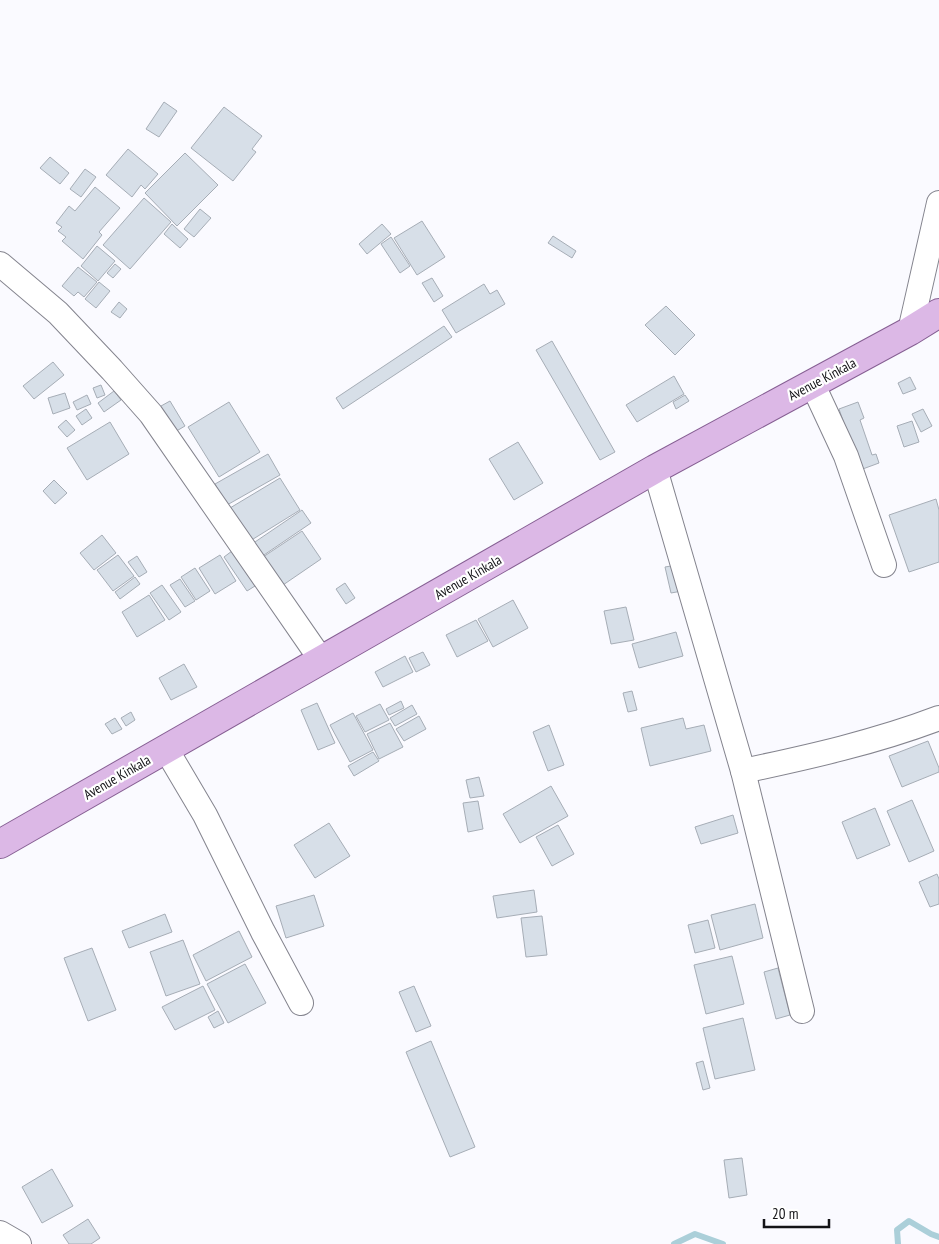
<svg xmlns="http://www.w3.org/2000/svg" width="939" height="1244" viewBox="0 0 939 1244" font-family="'PT Sans Narrow',sans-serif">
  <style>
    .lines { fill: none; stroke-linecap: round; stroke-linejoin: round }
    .stream { stroke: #abcfd9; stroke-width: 6 }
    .building { fill: #d7dfe8; stroke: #a6adb6 }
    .minor-casing { stroke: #84848e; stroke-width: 26 }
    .primary-casing { stroke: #865f93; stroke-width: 30 }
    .minor { stroke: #fff; stroke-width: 24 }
    .primary { stroke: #dcb8e6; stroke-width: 28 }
    .labels { text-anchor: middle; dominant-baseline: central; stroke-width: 4.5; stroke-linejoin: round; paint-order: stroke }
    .street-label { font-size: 14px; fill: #131317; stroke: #fff }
  </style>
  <rect width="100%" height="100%" fill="#fafaff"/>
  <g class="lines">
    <g class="stream">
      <polyline points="674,1244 695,1234 723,1244"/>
      <polyline points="898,1244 897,1230 909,1221 931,1234 939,1237"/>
    </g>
  </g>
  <g class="building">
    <polygon points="164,102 177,111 159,137 146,129"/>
    <polygon points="224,107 262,136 252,149 256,152 233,181 191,148"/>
    <polygon points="128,149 158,174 145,189 141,185 132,197 106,175"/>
    <polygon points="185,153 218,185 177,226 145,193"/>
    <polygon points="50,157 69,173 60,184 40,168"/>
    <polygon points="85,169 96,177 81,197 70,189"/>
    <polygon points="95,187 120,208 99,232 102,235 83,259 62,241 66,237 58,231 62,227 56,223 69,206 75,211"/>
    <polygon points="144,198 171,222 130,269 103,245"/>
    <polygon points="200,209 211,218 194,237 184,229"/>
    <polygon points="422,221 445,257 417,275 394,238"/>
    <polygon points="172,224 188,239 180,248 164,234"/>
    <polygon points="382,224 391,234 367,254 359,244"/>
    <polygon points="553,236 576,251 572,258 548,243"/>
    <polygon points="391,237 410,266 400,273 381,244"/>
    <polygon points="97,246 115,261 98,281 81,266"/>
    <polygon points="115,264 121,269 113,278 107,273"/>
    <polygon points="78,267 97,282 84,297 78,292 74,296 62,286"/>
    <polygon points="432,278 443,296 434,302 422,283"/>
    <polygon points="99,282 110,291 96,308 85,299"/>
    <polygon points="484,284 490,294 497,290 505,304 456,333 442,310"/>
    <polygon points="119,302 127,309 120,318 111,312"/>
    <polygon points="666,306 695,335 675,355 645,325"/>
    <polygon points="444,326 452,337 343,409 336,398"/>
    <polygon points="552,341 615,452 600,460 536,350"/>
    <polygon points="53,362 64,375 34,399 23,386"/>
    <polygon points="674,376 684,394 637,422 626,405"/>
    <polygon points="910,377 916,389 903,394 898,383"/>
    <polygon points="101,385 105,395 97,398 93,388"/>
    <polygon points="114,391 121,400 104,412 98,403"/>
    <polygon points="65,393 70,408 53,414 48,398"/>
    <polygon points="87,395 91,404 77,410 73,402"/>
    <polygon points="685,395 689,401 676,409 673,402"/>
    <polygon points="170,401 185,426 168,436 152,411"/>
    <polygon points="229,402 260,452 219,477 188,427"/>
    <polygon points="858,402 864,418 860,420 872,455 876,454 879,463 860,470 839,409"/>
    <polygon points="86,409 92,418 82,425 76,416"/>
    <polygon points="923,409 932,426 921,432 912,414"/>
    <polygon points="66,420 75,430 67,437 58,427"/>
    <polygon points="912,421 919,442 904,447 897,426"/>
    <polygon points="110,422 129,454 87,480 67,448"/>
    <polygon points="518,442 543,483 514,500 489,459"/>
    <polygon points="268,454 280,475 227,505 215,484"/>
    <polygon points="280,478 300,510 250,541 230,508"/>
    <polygon points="54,480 67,493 55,504 43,491"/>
    <polygon points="936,499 939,510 939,562 909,572 889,515"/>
    <polygon points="302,510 311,523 261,557 252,544"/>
    <polygon points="302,531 321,559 283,585 260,559"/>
    <polygon points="102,535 116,553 94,570 80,553"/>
    <polygon points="232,551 255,586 247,591 224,557"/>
    <polygon points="118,555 134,576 113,591 97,570"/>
    <polygon points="220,555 236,581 215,594 199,568"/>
    <polygon points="137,556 147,572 139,577 128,562"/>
    <polygon points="677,565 682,591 671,593 665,567"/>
    <polygon points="195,568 210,591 196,600 181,577"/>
    <polygon points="135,577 140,584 120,599 115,592"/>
    <polygon points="180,579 195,601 185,607 170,585"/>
    <polygon points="345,583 355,598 346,604 336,589"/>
    <polygon points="162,585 181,612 169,620 150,593"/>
    <polygon points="149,595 165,620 137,637 122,612"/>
    <polygon points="513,600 528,628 493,647 478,619"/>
    <polygon points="626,607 634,640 611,644 604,611"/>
    <polygon points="476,620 488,641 457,657 446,635"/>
    <polygon points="676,632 683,656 639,668 632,644"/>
    <polygon points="423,652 430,665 416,672 409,658"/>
    <polygon points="405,656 413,672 383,687 375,672"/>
    <polygon points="184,664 197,687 171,700 159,678"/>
    <polygon points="632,691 637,710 628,712 623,693"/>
    <polygon points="401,701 404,708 389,715 386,709"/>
    <polygon points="317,703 335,743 318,750 301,710"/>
    <polygon points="380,704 389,720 365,732 356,716"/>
    <polygon points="412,705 417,714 395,726 390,718"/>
    <polygon points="131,712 135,720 126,726 121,718"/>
    <polygon points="353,713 373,750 350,762 330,725"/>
    <polygon points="419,716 426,729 404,741 396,729"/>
    <polygon points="115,718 122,729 112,734 105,724"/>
    <polygon points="683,718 686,729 704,725 711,751 650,766 641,728"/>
    <polygon points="390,723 403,747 379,759 367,734"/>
    <polygon points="549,725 564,765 548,771 533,732"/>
    <polygon points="928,741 939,768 939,772 902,787 889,756"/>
    <polygon points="373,752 379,761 354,776 348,766"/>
    <polygon points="479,777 484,796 470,798 466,780"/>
    <polygon points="551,786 568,816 520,843 503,814"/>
    <polygon points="912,800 934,851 909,862 887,811"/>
    <polygon points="478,801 483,829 468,832 463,803"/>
    <polygon points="875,808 890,845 857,859 842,822"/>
    <polygon points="733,815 738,833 701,844 695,827"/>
    <polygon points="329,823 350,856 315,878 294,845"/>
    <polygon points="558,825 574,854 552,866 536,837"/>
    <polygon points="937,874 939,879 939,904 930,907 919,882"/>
    <polygon points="534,890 537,912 497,918 493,896"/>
    <polygon points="314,895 324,926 286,938 276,906"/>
    <polygon points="755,904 763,938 720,950 711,915"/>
    <polygon points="165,914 172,932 129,948 122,931"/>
    <polygon points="542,916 547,955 526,957 521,918"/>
    <polygon points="708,920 715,948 695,953 688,925"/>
    <polygon points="239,931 252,957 206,981 193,955"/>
    <polygon points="183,940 200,984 166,996 150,952"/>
    <polygon points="92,948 116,1010 88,1021 64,958"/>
    <polygon points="732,956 744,1004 706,1014 694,965"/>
    <polygon points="245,964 266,1003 228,1023 207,984"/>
    <polygon points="778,968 790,1015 776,1019 764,972"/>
    <polygon points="203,986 215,1010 175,1030 162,1007"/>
    <polygon points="414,986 431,1026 416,1032 399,992"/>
    <polygon points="218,1011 224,1023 214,1028 208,1017"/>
    <polygon points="743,1018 755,1070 715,1079 703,1028"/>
    <polygon points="431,1041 475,1147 450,1157 406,1052"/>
    <polygon points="703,1061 710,1088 703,1090 696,1063"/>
    <polygon points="742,1158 747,1195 729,1198 724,1160"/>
    <polygon points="52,1169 73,1206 42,1223 22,1187"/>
    <polygon points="88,1219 100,1238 91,1244 69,1244 63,1235"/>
  </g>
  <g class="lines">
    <g class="minor-casing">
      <g id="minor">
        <polyline points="0,264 58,313 112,370 151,414 322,661"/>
        <polyline points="910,331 939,203"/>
        <polyline points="812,383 846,456 884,565"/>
        <polyline points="655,469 743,771 802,1011"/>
        <polyline points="166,749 205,815 263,932 301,1003"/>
        <path d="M 743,771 C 809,757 876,742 939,718"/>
        <polyline points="0,1233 19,1244"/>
      </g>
    </g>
    <g class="primary-casing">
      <polyline id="primary" points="0,844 655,469 910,331 939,313"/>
    </g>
    <use href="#minor" class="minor"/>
    <use href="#primary" class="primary"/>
  </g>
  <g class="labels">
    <g class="street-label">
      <text transform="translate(822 379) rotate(-28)">Avenue Kinkala</text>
      <text transform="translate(468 577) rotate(-30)">Avenue Kinkala</text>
      <text transform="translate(117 777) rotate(-30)">Avenue Kinkala</text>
    </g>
  </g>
  <path d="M764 1219v8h65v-8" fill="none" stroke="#131317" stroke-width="2.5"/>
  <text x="772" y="1219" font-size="15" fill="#131317" stroke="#ffffff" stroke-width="4" paint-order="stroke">20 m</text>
</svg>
